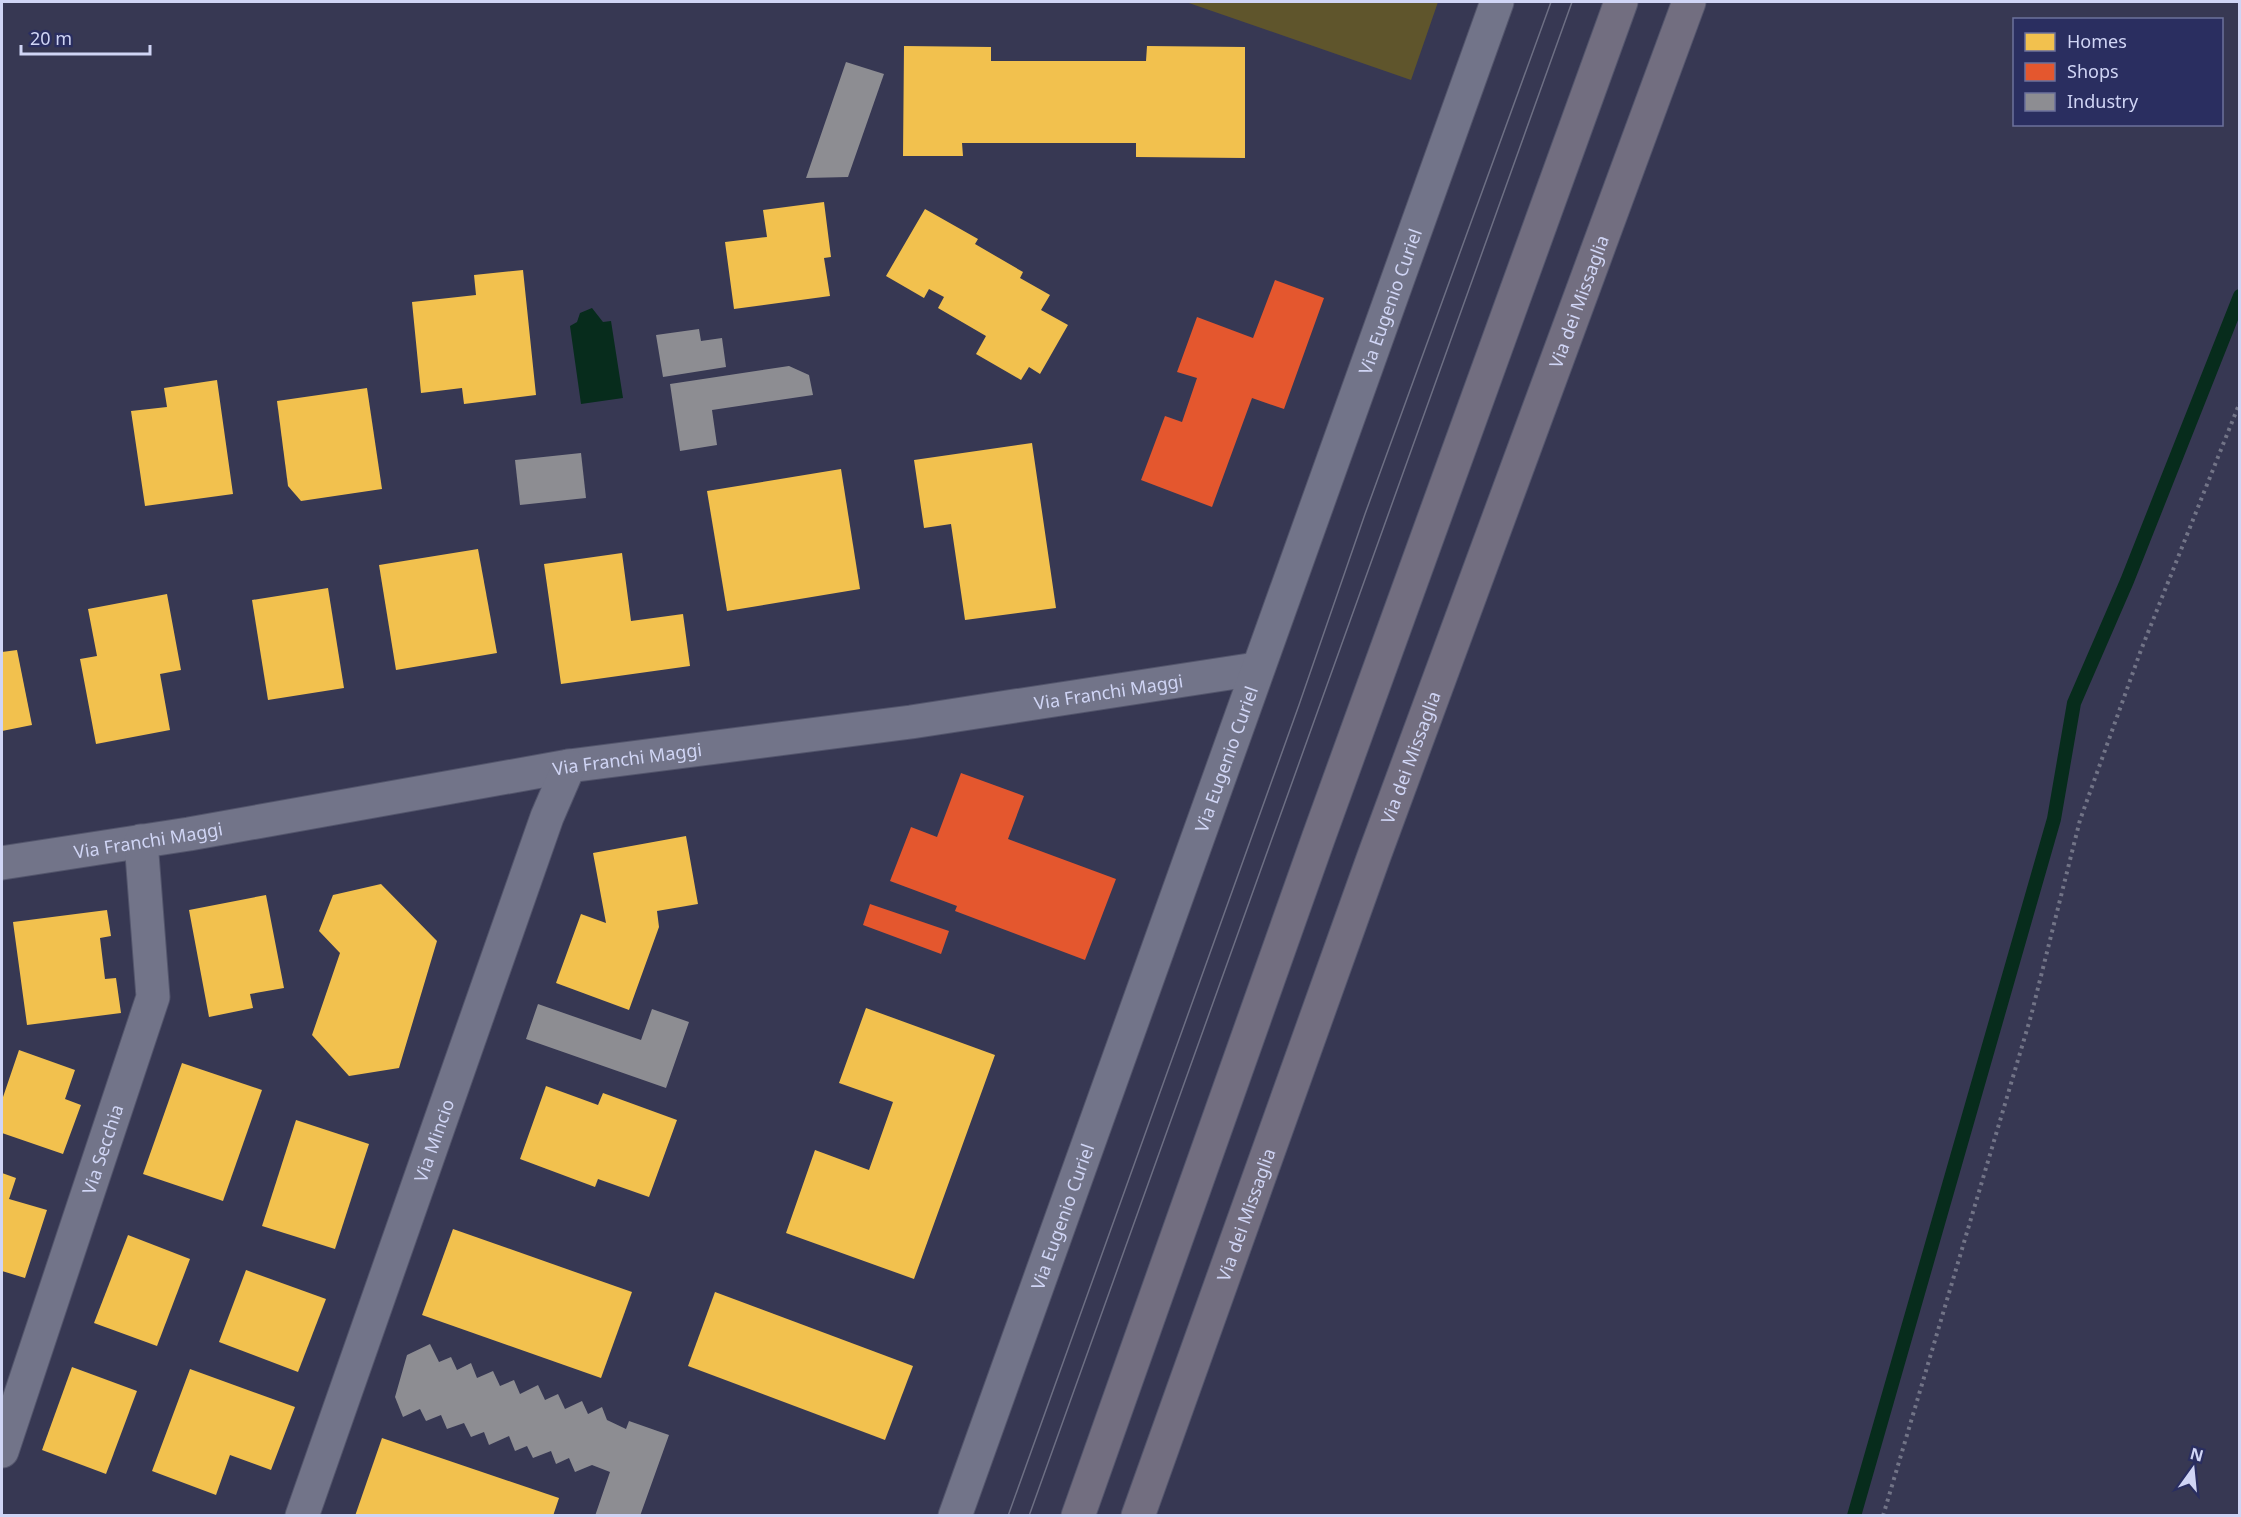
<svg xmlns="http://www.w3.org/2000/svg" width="2241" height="1517" viewBox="0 0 2241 1517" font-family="'Noto Sans',sans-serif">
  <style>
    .green { fill: #5f552c }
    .water { fill: #072c1c }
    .homes { fill: #f2c14e }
    .shops { fill: #e4572e }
    .industry { fill: #8d8d92 }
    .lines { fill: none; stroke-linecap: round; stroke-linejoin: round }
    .stream { stroke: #072c1c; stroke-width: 14 }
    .minor-casing { stroke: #53556c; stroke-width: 35 }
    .major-casing { stroke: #53556c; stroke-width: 35 }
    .path { stroke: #727487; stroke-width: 4; stroke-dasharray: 3 4.5; stroke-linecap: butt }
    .minor { stroke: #727489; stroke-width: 33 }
    .major { stroke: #726e80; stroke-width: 33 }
    .tram { stroke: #6d6f84; stroke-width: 1.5 }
    .labels { text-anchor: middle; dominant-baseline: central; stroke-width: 6; stroke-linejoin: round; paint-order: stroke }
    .street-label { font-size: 18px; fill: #d0d5f5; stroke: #2a2e60 }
  </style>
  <rect width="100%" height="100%" fill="#373853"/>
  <polygon class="green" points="1186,2 1438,2 1411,80"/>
  <polygon class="water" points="592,308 603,322 611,321 623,398 581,404 570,326 577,322 580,313"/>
  <g class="homes">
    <polygon points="904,46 991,47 991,61 1146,61 1147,46 1245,47 1245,158 1136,157 1136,143 962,143 963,156 903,156"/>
    <polygon points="824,202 831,257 824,258 830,296 734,309 725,242 767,237 763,210"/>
    <polygon points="925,209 978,239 975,244 1023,272 1020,278 1050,295 1041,310 1068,325 1040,374 1029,367 1021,380 976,354 986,336 938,308 944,297 929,289 924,298 886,276"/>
    <polygon points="523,270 536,395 464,404 462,388 421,393 412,302 476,295 474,275"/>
    <polygon points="217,380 233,494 145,506 131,411 167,407 164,388"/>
    <polygon points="367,388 382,489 301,501 288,486 277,401"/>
    <polygon points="1032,443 1056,608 965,620 951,524 924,528 914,460"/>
    <polygon points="841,469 860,589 727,611 707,491"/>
    <polygon points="478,549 497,653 396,670 379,565"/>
    <polygon points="622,553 631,621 683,614 690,666 561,684 544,564"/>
    <polygon points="328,588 344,688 268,700 252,600"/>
    <polygon points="167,594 181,670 160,674 170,730 96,744 80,659 97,656 88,609"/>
    <polygon points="17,650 32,725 2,731 2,652"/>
    <polygon points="686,836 698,904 657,911 659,927 629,1010 556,983 581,914 606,923 593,853"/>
    <polygon points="381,884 437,941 399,1068 349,1076 312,1035 340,953 319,931 333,895"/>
    <polygon points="266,895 284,988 250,994 253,1008 209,1017 189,910"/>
    <polygon points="107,910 111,936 100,938 105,979 116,978 121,1013 27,1025 13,922"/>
    <polygon points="866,1008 995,1055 914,1279 786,1233 815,1150 869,1170 893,1102 839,1083"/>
    <polygon points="19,1050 75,1070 65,1099 81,1105 63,1154 2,1133 2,1100"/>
    <polygon points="182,1063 262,1090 223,1201 143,1174"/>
    <polygon points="546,1086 598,1105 603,1093 677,1120 649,1197 598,1179 595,1187 520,1159"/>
    <polygon points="296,1120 369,1144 335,1249 262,1226"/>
    <polygon points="2,1173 16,1178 9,1199 47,1210 25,1278 2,1271"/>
    <polygon points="453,1229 632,1292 601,1378 422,1315"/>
    <polygon points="128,1235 190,1259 157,1346 94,1323"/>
    <polygon points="246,1270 326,1299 298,1372 219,1342"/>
    <polygon points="715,1292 913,1366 885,1440 688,1366"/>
    <polygon points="72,1367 137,1391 106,1474 42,1450"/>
    <polygon points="190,1369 295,1407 271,1470 230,1455 216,1495 152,1471"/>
    <polygon points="382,1438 559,1498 553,1516 355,1516"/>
  </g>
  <g class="shops">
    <polygon points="1275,280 1324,298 1284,409 1252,398 1212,507 1141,480 1165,416 1182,422 1197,378 1177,372 1197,317 1253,338"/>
    <polygon points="961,773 1024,796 1008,839 1116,879 1085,960 955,911 957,906 890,881 911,827 937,837"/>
    <polygon points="870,904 949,931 941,954 863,925"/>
  </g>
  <g class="industry">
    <polygon points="846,62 884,74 848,177 806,178"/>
    <polygon points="699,329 701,341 722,338 726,367 663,377 656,335"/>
    <polygon points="789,366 809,375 813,395 712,410 717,445 680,451 670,384"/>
    <polygon points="581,453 586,498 520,505 515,460"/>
    <polygon points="538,1004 641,1040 652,1009 689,1022 666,1088 526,1039"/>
    <polygon points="430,1344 439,1362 451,1357 457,1370 471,1363 477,1378 493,1371 500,1386 514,1380 520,1394 538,1385 545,1400 558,1394 565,1409 582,1401 588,1414 602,1407 607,1420 626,1429 629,1421 669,1435 640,1516 595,1516 610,1472 592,1465 575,1472 569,1458 556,1464 551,1451 533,1458 527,1446 515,1451 509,1436 489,1445 484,1432 471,1437 464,1423 447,1429 441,1415 426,1421 420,1409 403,1417 395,1397 407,1355"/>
  </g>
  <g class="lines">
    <polyline class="stream" points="1854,1516 2054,819 2074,703 2127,581 2240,296"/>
    <g class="minor-casing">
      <g id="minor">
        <path id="s1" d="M 2,863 L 189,834 L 569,766 L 911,722 L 1256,669"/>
        <path id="s2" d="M 2,1451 L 153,997 L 141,841"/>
        <path id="s3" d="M 302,1516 L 547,817 L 569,766"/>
        <path id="s4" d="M 955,1516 L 1497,2"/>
      </g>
    </g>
    <g class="major-casing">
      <g id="major">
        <polyline points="1078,1516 1318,839 1621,2"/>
        <path id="s5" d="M 1138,1516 L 1374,856 L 1689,2"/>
      </g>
    </g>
    <polyline class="path" points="1883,1516 2031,1016 2080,820 2141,650 2240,402"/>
    <use href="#minor" class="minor"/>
    <use href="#major" class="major"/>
    <g class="tram">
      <polyline points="1008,1516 1299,705 1365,514 1551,2"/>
      <polyline points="1029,1516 1572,2"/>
    </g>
  </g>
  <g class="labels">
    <g class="street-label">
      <text stroke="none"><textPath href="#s4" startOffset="1290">Via Eugenio Curiel</textPath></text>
      <text stroke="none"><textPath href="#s5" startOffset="1292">Via dei Missaglia</textPath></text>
      <text stroke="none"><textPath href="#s1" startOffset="1120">Via Franchi Maggi</textPath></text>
      <text stroke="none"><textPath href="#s5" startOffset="806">Via dei Missaglia</textPath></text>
      <text stroke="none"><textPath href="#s4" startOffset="804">Via Eugenio Curiel</textPath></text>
      <text stroke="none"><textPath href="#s1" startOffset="634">Via Franchi Maggi</textPath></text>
      <text stroke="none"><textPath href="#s1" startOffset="148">Via Franchi Maggi</textPath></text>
      <text stroke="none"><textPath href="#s3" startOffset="398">Via Mincio</textPath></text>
      <text stroke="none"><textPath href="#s2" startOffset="318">Via Secchia</textPath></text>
      <text stroke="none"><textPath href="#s5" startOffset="320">Via dei Missaglia</textPath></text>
      <text stroke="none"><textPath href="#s4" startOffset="318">Via Eugenio Curiel</textPath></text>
    </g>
  </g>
  <rect width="2241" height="1517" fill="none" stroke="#d0d5f5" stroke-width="6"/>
  <rect x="2013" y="18" width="210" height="108" fill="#2a2e60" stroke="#6c719c" stroke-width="1.5"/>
  <rect x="2025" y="33" width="30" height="18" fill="#f2c14e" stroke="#6c719c" stroke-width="1.5"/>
  <text x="2067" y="48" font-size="18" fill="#d0d5f5">Homes</text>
  <rect x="2025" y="63" width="30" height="18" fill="#e4572e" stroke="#6c719c" stroke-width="1.5"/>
  <text x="2067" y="78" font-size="18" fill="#d0d5f5">Shops</text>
  <rect x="2025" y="93" width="30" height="18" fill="#8d8d92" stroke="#6c719c" stroke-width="1.5"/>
  <text x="2067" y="108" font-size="18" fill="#d0d5f5">Industry</text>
  <g transform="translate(2193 1469) rotate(15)" stroke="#2a2e60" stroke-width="4.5" paint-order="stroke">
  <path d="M0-4.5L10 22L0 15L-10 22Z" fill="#d0d5f5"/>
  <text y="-9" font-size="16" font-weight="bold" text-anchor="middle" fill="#d0d5f5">N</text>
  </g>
  <path d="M21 45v9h129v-9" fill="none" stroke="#d0d5f5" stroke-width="3"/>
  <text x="30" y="45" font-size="18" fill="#d0d5f5" stroke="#2a2e60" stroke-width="4.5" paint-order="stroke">20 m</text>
</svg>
